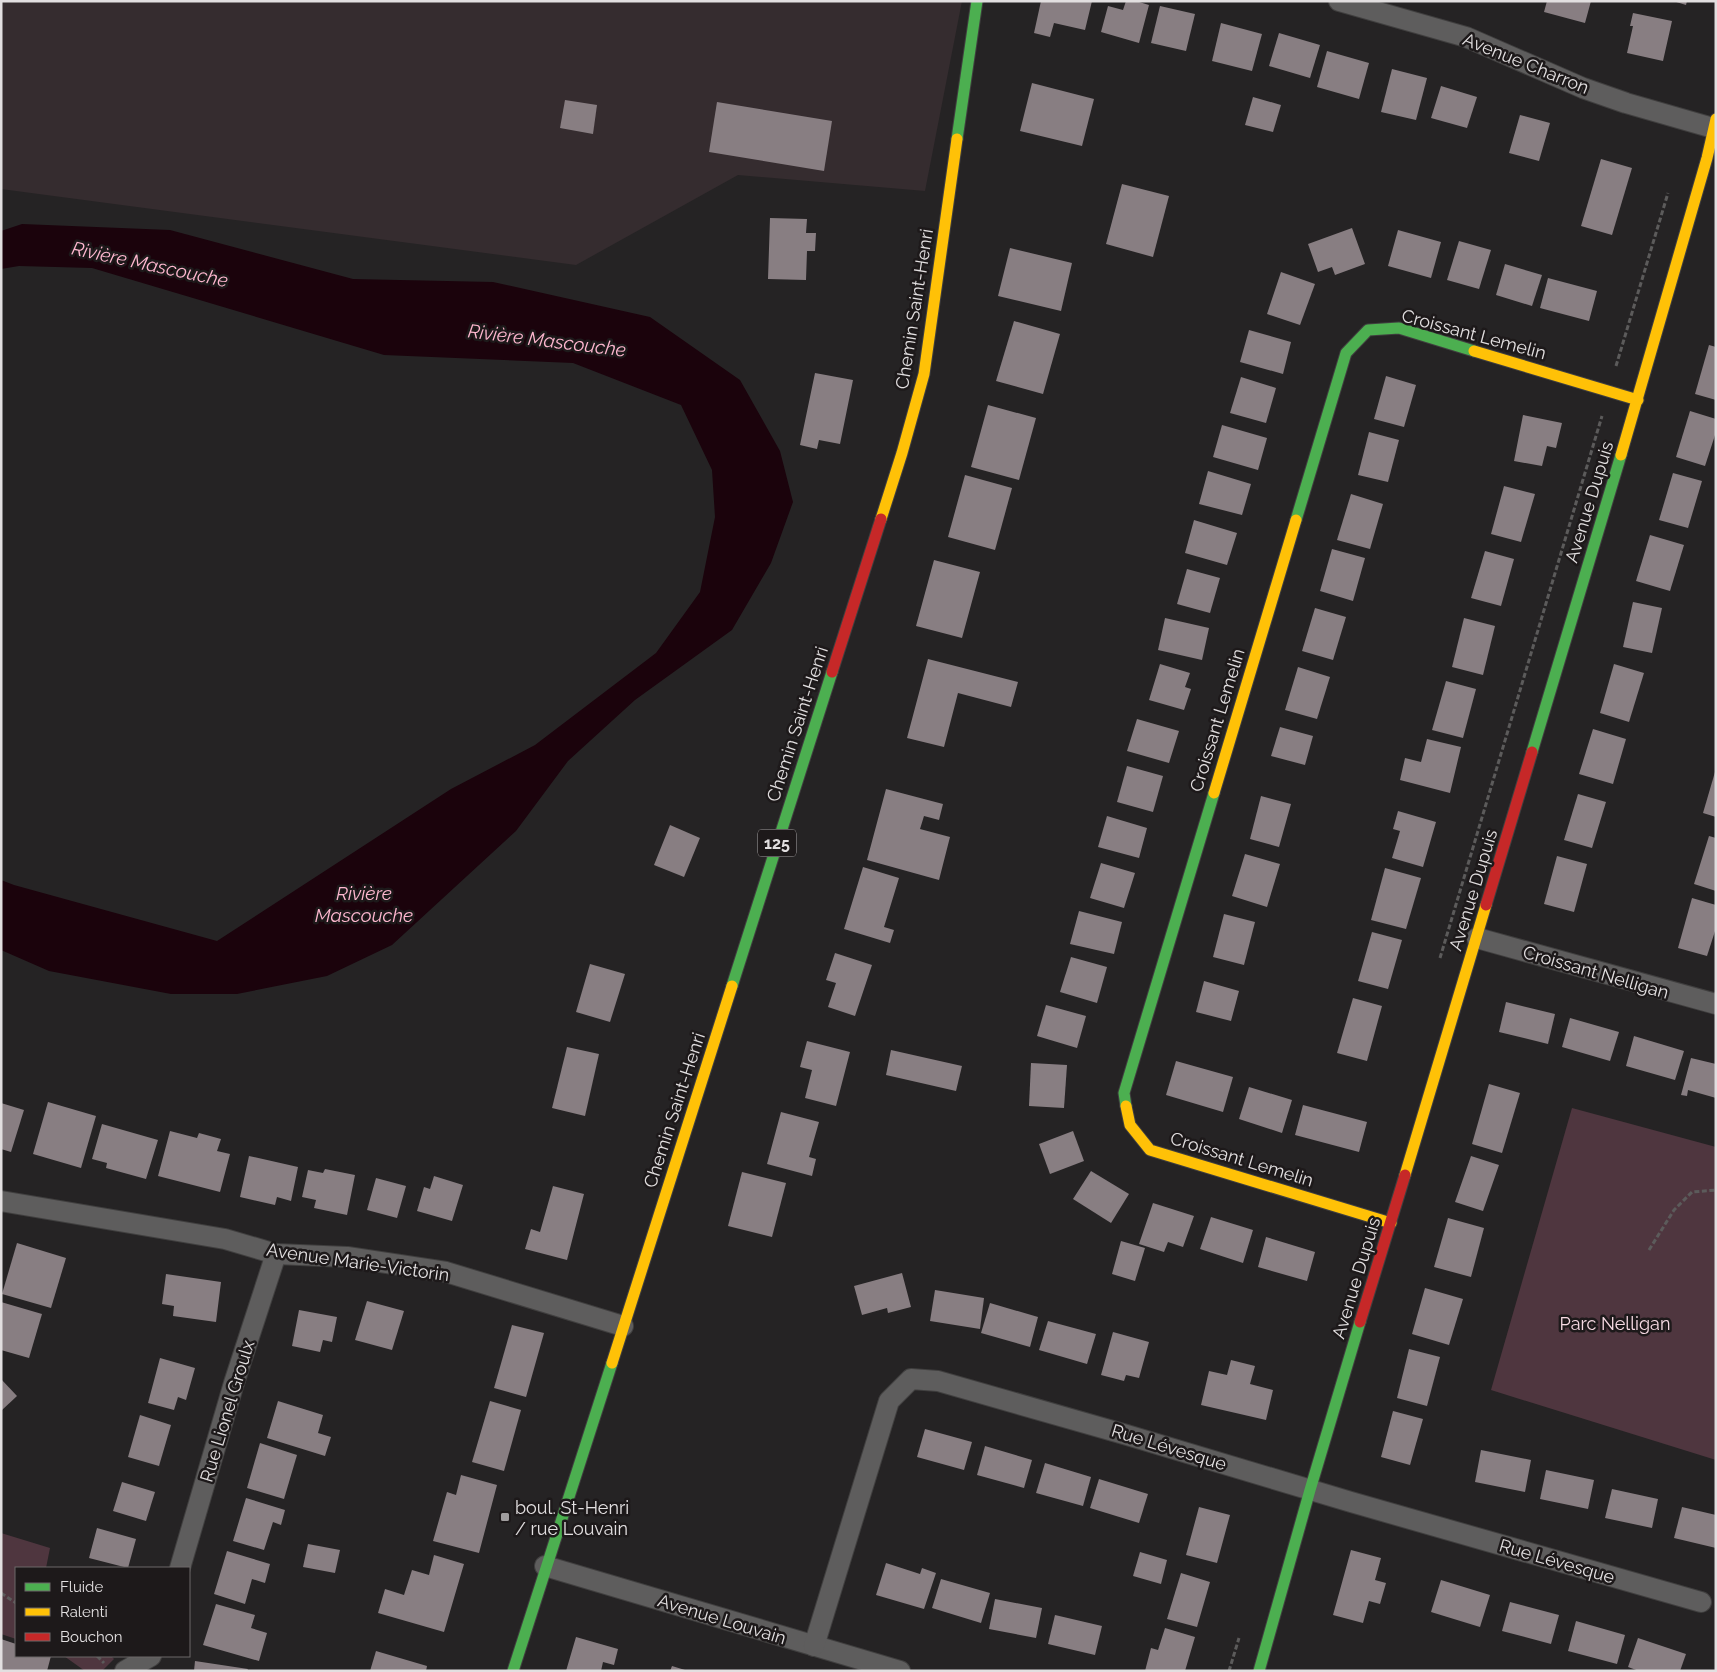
<svg xmlns="http://www.w3.org/2000/svg" width="1717" height="1672" viewBox="0 0 1717 1672" font-family="Raleway,sans-serif">
  <style>
    .built { fill: #352c2f }
    .green { fill: #4f363f }
    .water { fill: #1b030c }
    .building { fill: #887e82 }
    .lines { fill: none; stroke-linecap: round; stroke-linejoin: round }
    .street-casing { stroke: #403f3f; stroke-width: 22 }
    .fast-casing { stroke: #403f3f; stroke-width: 13 }
    .slow-casing { stroke: #403f3f; stroke-width: 13 }
    .jam-casing { stroke: #403f3f; stroke-width: 13 }
    .path { stroke: #5c5b5b; stroke-width: 3; stroke-dasharray: 5 2.5; stroke-linecap: butt }
    .street { stroke: #5e5d5d; stroke-width: 20 }
    .fast { stroke: #4caf50; stroke-width: 11 }
    .slow { stroke: #ffc107; stroke-width: 11 }
    .jam { stroke: #c62828; stroke-width: 11 }
    .poi-dot { fill: #a09d9e; stroke: #1d191a; stroke-width: 2 }
    .labels { text-anchor: middle; dominant-baseline: central; stroke-width: 5; stroke-linejoin: round; paint-order: stroke }
    .shield { fill: #1d191a; stroke: #a7a4a5; stroke-width: 1 }
    .shield-label { font-size: 16px; font-weight: bold; fill: #e2dfe0 }
    .street-label { font-size: 18px; fill: #e2dfe0; stroke: #1d191a }
    .park-label { font-size: 18px; fill: #f7dae3; stroke: #1d191a }
    .poi-label { font-size: 18px; fill: #e2dfe0; stroke: #1d191a; text-anchor: start }
    .water-label { font-size: 19px; font-style: italic; fill: #feb7cf; stroke: #1d191a }
  </style>
  <rect width="100%" height="100%" fill="#252324"/>
  <polygon class="built" points="1,1 962,1 925,191 738,175 576,265 1,189"/>
  <g class="green">
    <polygon points="1572,1108 1716,1147 1716,1460 1491,1390"/>
    <polygon points="1,1533 50,1548 46,1568 16,1568 16,1639 1,1634"/>
    <polygon points="64,1656 111,1656 114,1659 102,1671 85,1671"/>
  </g>
  <polygon class="water" points="22,224 170,230 353,279 493,282 650,317 740,380 780,451 793,502 771,563 732,630 635,700 568,761 516,831 392,945 327,976 237,994 171,994 49,971 1,950 1,880 14,885 217,941 451,789 535,745 656,653 700,592 715,517 712,470 681,405 573,363 384,355 92,268 19,266 1,269 1,231"/>
  <g class="building">
    <polygon points="1041,1 1092,1 1085,30 1054,23 1050,37 1034,33"/>
    <polygon points="1126,1 1136,1 1149,5 1139,43 1101,32 1108,6 1123,10"/>
    <polygon points="1547,1 1591,1 1585,23 1544,12"/>
    <polygon points="1673,1 1687,1 1686,5"/>
    <polygon points="1160,6 1195,14 1186,51 1151,43"/>
    <polygon points="1633,13 1672,21 1663,61 1627,53 1633,26 1630,26"/>
    <polygon points="1221,23 1262,34 1252,71 1212,61"/>
    <polygon points="1279,33 1320,45 1310,78 1269,66"/>
    <polygon points="1327,51 1369,63 1359,99 1317,87"/>
    <polygon points="1392,69 1427,78 1416,120 1381,112"/>
    <polygon points="1032,83 1094,99 1082,146 1020,131"/>
    <polygon points="1441,86 1477,97 1467,128 1431,118"/>
    <polygon points="1253,97 1281,105 1273,132 1245,125"/>
    <polygon points="565,100 597,105 593,134 560,128"/>
    <polygon points="717,102 832,121 824,171 709,152"/>
    <polygon points="1520,115 1550,123 1539,161 1509,153"/>
    <polygon points="1601,159 1632,168 1612,235 1581,226"/>
    <polygon points="1122,184 1169,196 1153,257 1106,244"/>
    <polygon points="770,218 807,219 806,233 816,233 815,251 807,251 806,280 768,279"/>
    <polygon points="1352,228 1365,264 1335,275 1332,267 1318,272 1308,244"/>
    <polygon points="1398,230 1441,242 1431,278 1388,266"/>
    <polygon points="1459,241 1491,250 1479,289 1447,280"/>
    <polygon points="1010,248 1072,263 1061,311 998,296"/>
    <polygon points="1505,264 1542,275 1532,306 1496,295"/>
    <polygon points="1281,272 1315,284 1300,325 1267,314"/>
    <polygon points="1548,278 1597,291 1589,321 1540,308"/>
    <polygon points="1014,321 1060,334 1043,394 996,381"/>
    <polygon points="1249,330 1291,342 1283,374 1240,362"/>
    <polygon points="1709,345 1716,347 1716,400 1695,394"/>
    <polygon points="815,373 853,380 840,444 819,440 817,449 800,445"/>
    <polygon points="1386,376 1416,385 1404,427 1374,419"/>
    <polygon points="1241,377 1276,388 1266,423 1230,413"/>
    <polygon points="988,405 1036,418 1019,480 971,467"/>
    <polygon points="1690,411 1716,419 1716,432 1705,466 1676,457"/>
    <polygon points="1523,415 1562,423 1556,448 1547,446 1542,466 1514,461"/>
    <polygon points="1222,425 1267,438 1258,470 1213,457"/>
    <polygon points="1369,432 1399,440 1388,482 1358,475"/>
    <polygon points="1208,471 1251,484 1242,515 1199,504"/>
    <polygon points="1673,473 1702,481 1688,528 1659,520"/>
    <polygon points="965,475 1012,488 995,550 948,537"/>
    <polygon points="1504,486 1535,494 1521,542 1491,534"/>
    <polygon points="1351,494 1383,504 1370,549 1337,540"/>
    <polygon points="1194,520 1237,533 1227,565 1185,553"/>
    <polygon points="1650,535 1684,545 1670,591 1636,581"/>
    <polygon points="1332,549 1365,558 1353,601 1320,591"/>
    <polygon points="1485,551 1514,559 1501,606 1471,598"/>
    <polygon points="934,560 980,572 962,638 916,626"/>
    <polygon points="1187,569 1220,578 1210,613 1177,604"/>
    <polygon points="1633,602 1662,608 1652,653 1623,647"/>
    <polygon points="1315,608 1346,617 1333,660 1302,651"/>
    <polygon points="1165,618 1209,628 1202,660 1158,650"/>
    <polygon points="1464,618 1495,626 1483,675 1452,667"/>
    <polygon points="928,659 1018,682 1011,707 958,693 944,747 907,738"/>
    <polygon points="1160,664 1190,673 1185,687 1191,689 1184,710 1149,700"/>
    <polygon points="1614,664 1644,673 1629,722 1600,713"/>
    <polygon points="1298,667 1330,677 1317,719 1285,710"/>
    <polygon points="1446,681 1476,689 1463,738 1432,730"/>
    <polygon points="1137,719 1179,731 1169,763 1127,751"/>
    <polygon points="1280,727 1313,736 1305,765 1271,756"/>
    <polygon points="1593,729 1626,739 1613,784 1579,774"/>
    <polygon points="1427,739 1461,747 1450,793 1400,780 1405,758 1421,762"/>
    <polygon points="1127,766 1163,776 1153,812 1117,802"/>
    <polygon points="1715,772 1716,772 1716,817 1703,813"/>
    <polygon points="886,789 943,804 939,820 924,816 920,829 950,837 939,880 867,860"/>
    <polygon points="1578,794 1606,802 1592,848 1564,840"/>
    <polygon points="1261,796 1291,804 1279,847 1250,839"/>
    <polygon points="1398,811 1436,822 1423,867 1392,858 1400,831 1393,829"/>
    <polygon points="1107,816 1147,828 1139,858 1098,847"/>
    <polygon points="670,825 700,838 684,877 654,865"/>
    <polygon points="1709,836 1716,838 1716,891 1694,884"/>
    <polygon points="1245,854 1280,864 1267,907 1232,896"/>
    <polygon points="1557,856 1587,864 1574,912 1544,904"/>
    <polygon points="1101,863 1135,873 1124,908 1090,898"/>
    <polygon points="863,867 899,878 884,927 894,930 890,943 844,929"/>
    <polygon points="1385,868 1421,878 1406,929 1371,920"/>
    <polygon points="1692,898 1716,905 1716,928 1707,956 1678,948"/>
    <polygon points="1079,911 1122,922 1114,954 1070,944"/>
    <polygon points="1224,914 1255,922 1244,965 1213,957"/>
    <polygon points="1372,932 1402,940 1388,989 1358,981"/>
    <polygon points="835,953 872,965 855,1016 828,1007 836,983 826,980"/>
    <polygon points="1071,957 1107,967 1097,1003 1060,992"/>
    <polygon points="590,964 625,974 610,1022 576,1012"/>
    <polygon points="1204,981 1239,991 1231,1021 1196,1012"/>
    <polygon points="1353,998 1382,1006 1367,1061 1337,1053"/>
    <polygon points="1506,1002 1555,1014 1548,1044 1499,1032"/>
    <polygon points="1046,1005 1086,1016 1077,1048 1037,1036"/>
    <polygon points="1570,1018 1619,1032 1610,1061 1562,1047"/>
    <polygon points="1634,1036 1684,1051 1675,1080 1626,1066"/>
    <polygon points="807,1041 850,1052 836,1106 805,1098 812,1070 800,1067"/>
    <polygon points="567,1047 599,1054 585,1116 552,1108"/>
    <polygon points="891,1050 962,1066 956,1091 886,1075"/>
    <polygon points="1691,1058 1716,1064 1716,1098 1688,1090 1687,1096 1681,1095"/>
    <polygon points="1176,1061 1233,1077 1223,1112 1166,1095"/>
    <polygon points="1031,1063 1067,1065 1064,1108 1029,1106"/>
    <polygon points="1489,1084 1520,1093 1502,1153 1472,1144"/>
    <polygon points="1249,1087 1292,1100 1282,1133 1239,1119"/>
    <polygon points="48,1102 96,1116 81,1168 33,1154"/>
    <polygon points="1,1103 24,1110 11,1152 1,1149"/>
    <polygon points="1303,1105 1367,1122 1359,1152 1295,1135"/>
    <polygon points="781,1112 819,1122 809,1157 816,1159 812,1176 767,1164"/>
    <polygon points="102,1124 158,1140 146,1179 106,1168 107,1163 92,1159"/>
    <polygon points="170,1131 197,1138 199,1133 221,1139 217,1151 230,1154 220,1192 158,1176"/>
    <polygon points="1073,1131 1084,1161 1050,1174 1039,1144"/>
    <polygon points="249,1156 298,1167 291,1201 277,1197 275,1205 240,1197"/>
    <polygon points="1471,1156 1499,1165 1483,1211 1455,1202"/>
    <polygon points="325,1169 355,1175 347,1215 314,1208 316,1200 302,1197 308,1170 323,1173"/>
    <polygon points="1091,1171 1129,1194 1111,1223 1073,1199"/>
    <polygon points="742,1172 786,1183 772,1237 728,1226"/>
    <polygon points="434,1176 463,1185 452,1221 417,1211 424,1187 430,1189"/>
    <polygon points="376,1178 406,1186 397,1218 367,1210"/>
    <polygon points="553,1186 584,1194 567,1260 525,1249 531,1229 540,1232"/>
    <polygon points="1153,1203 1194,1216 1183,1247 1168,1242 1164,1252 1139,1244"/>
    <polygon points="1211,1217 1253,1230 1243,1263 1200,1249"/>
    <polygon points="1448,1218 1484,1228 1471,1277 1434,1267"/>
    <polygon points="1266,1237 1315,1252 1307,1281 1258,1267"/>
    <polygon points="1121,1241 1145,1248 1135,1281 1112,1274"/>
    <polygon points="17,1243 66,1258 51,1308 2,1294"/>
    <polygon points="902,1273 911,1307 888,1313 887,1308 862,1315 854,1286"/>
    <polygon points="166,1274 221,1282 216,1322 173,1316 174,1306 162,1304"/>
    <polygon points="1425,1288 1463,1299 1449,1345 1412,1334"/>
    <polygon points="935,1290 984,1298 980,1329 930,1321"/>
    <polygon points="367,1301 404,1311 392,1350 355,1340"/>
    <polygon points="1,1302 42,1314 29,1358 1,1350"/>
    <polygon points="990,1303 1038,1317 1030,1347 981,1333"/>
    <polygon points="299,1310 337,1317 332,1342 323,1340 320,1352 292,1346"/>
    <polygon points="1048,1321 1096,1334 1087,1364 1039,1350"/>
    <polygon points="512,1325 544,1333 526,1397 494,1388"/>
    <polygon points="1113,1332 1149,1342 1139,1378 1126,1375 1124,1381 1101,1375"/>
    <polygon points="1409,1349 1440,1357 1427,1406 1397,1398"/>
    <polygon points="160,1358 195,1368 186,1400 178,1397 174,1410 148,1403"/>
    <polygon points="1231,1360 1255,1366 1250,1384 1273,1390 1266,1420 1201,1405 1209,1371 1227,1375"/>
    <polygon points="1,1379 17,1396 1,1411"/>
    <polygon points="278,1401 323,1415 318,1433 331,1437 325,1456 267,1438"/>
    <polygon points="490,1401 521,1410 504,1471 472,1462"/>
    <polygon points="1393,1411 1423,1419 1410,1465 1381,1457"/>
    <polygon points="140,1415 171,1425 159,1466 128,1457"/>
    <polygon points="925,1429 972,1442 964,1470 917,1457"/>
    <polygon points="260,1443 297,1455 284,1499 247,1488"/>
    <polygon points="985,1446 1032,1460 1024,1488 977,1475"/>
    <polygon points="1481,1450 1531,1460 1525,1492 1475,1482"/>
    <polygon points="1045,1463 1091,1477 1083,1506 1036,1493"/>
    <polygon points="1546,1470 1594,1480 1588,1509 1540,1499"/>
    <polygon points="461,1475 497,1485 479,1553 433,1541 447,1492 456,1495"/>
    <polygon points="1099,1479 1148,1494 1139,1523 1090,1508"/>
    <polygon points="122,1482 155,1492 146,1521 113,1511"/>
    <polygon points="1612,1489 1658,1499 1652,1528 1605,1518"/>
    <polygon points="246,1498 285,1510 281,1525 273,1522 264,1550 233,1541"/>
    <polygon points="1199,1507 1230,1515 1217,1563 1186,1555"/>
    <polygon points="1682,1507 1716,1515 1716,1548 1674,1538"/>
    <polygon points="97,1528 136,1539 128,1568 89,1558"/>
    <polygon points="308,1544 340,1550 335,1573 303,1567"/>
    <polygon points="1351,1550 1381,1558 1375,1580 1386,1583 1380,1604 1369,1601 1363,1623 1333,1615"/>
    <polygon points="227,1551 270,1564 265,1583 252,1579 245,1604 214,1594"/>
    <polygon points="1140,1552 1167,1560 1161,1584 1133,1576"/>
    <polygon points="434,1555 464,1564 444,1632 378,1613 385,1589 404,1595 412,1570 429,1575"/>
    <polygon points="886,1563 920,1574 922,1568 936,1573 924,1609 876,1595"/>
    <polygon points="1181,1573 1210,1582 1197,1627 1167,1619"/>
    <polygon points="941,1579 990,1593 981,1623 932,1608"/>
    <polygon points="1441,1580 1490,1595 1480,1627 1431,1612"/>
    <polygon points="995,1599 1042,1608 1036,1638 989,1629"/>
    <polygon points="1510,1602 1559,1615 1551,1644 1502,1631"/>
    <polygon points="216,1604 255,1615 251,1628 267,1633 259,1661 203,1645"/>
    <polygon points="1055,1615 1102,1626 1095,1655 1048,1644"/>
    <polygon points="1576,1621 1625,1635 1617,1664 1568,1651"/>
    <polygon points="1165,1628 1195,1637 1185,1671 1145,1671 1151,1648 1158,1650"/>
    <polygon points="576,1637 618,1649 614,1665 603,1662 601,1671 566,1671"/>
    <polygon points="1638,1638 1686,1654 1680,1671 1639,1671 1628,1667"/>
    <polygon points="1,1639 16,1644 16,1656 51,1656 47,1671 1,1671"/>
    <polygon points="376,1651 427,1666 426,1671 370,1671"/>
    <polygon points="195,1661 248,1669 247,1671 194,1671"/>
    <polygon points="672,1666 685,1670 685,1671 670,1671"/>
  </g>
  <g class="lines">
    <g class="street-casing">
      <g id="street">
        <polyline points="1339,1 1466,37 1583,88 1626,103 1713,128"/>
        <polyline points="1477,938 1716,1004"/>
        <polyline points="1,1201 225,1239 276,1254 347,1257 446,1272 623,1326"/>
        <polyline points="545,1566 900,1671"/>
        <polyline points="180,1568 234,1383 276,1254"/>
        <polyline points="814,1646 889,1401 911,1379 938,1381 1127,1435 1351,1502 1701,1602"/>
        <polyline points="125,1671 151,1656"/>
      </g>
    </g>
    <g class="fast-casing">
      <g id="fast">
        <polyline points="957,139 977,1"/>
        <polyline points="1296,520 1346,353 1368,330 1399,328 1474,351"/>
        <polyline points="1532,752 1621,455"/>
        <polyline points="732,986 832,672"/>
        <polyline points="1126,1106 1124,1093 1214,793"/>
        <polyline points="513,1671 612,1363"/>
        <polyline points="1259,1671 1310,1490 1360,1322"/>
      </g>
    </g>
    <g class="slow-casing">
      <g id="slow">
        <polyline points="1474,351 1638,400"/>
        <polyline points="1621,455 1707,158 1716,119"/>
        <polyline points="881,519 902,453 924,374 957,139"/>
        <polyline points="1214,793 1296,520"/>
        <polyline points="1126,1106 1130,1125 1150,1150 1391,1223"/>
        <polyline points="1405,1175 1486,905"/>
        <polyline points="612,1363 732,986"/>
      </g>
    </g>
    <g class="jam-casing">
      <g id="jam">
        <polyline points="832,672 881,519"/>
        <polyline points="1486,905 1532,752"/>
        <polyline points="1360,1322 1405,1175"/>
      </g>
    </g>
    <g class="path">
      <polyline points="1616,366 1668,193"/>
      <polyline points="1440,958 1602,416"/>
      <polyline points="1649,1250 1674,1210 1692,1192 1716,1190"/>
      <polyline points="1,1593 16,1603"/>
      <polyline points="97,1656 104,1663"/>
      <polyline points="1229,1671 1239,1638"/>
    </g>
    <use href="#street" class="street"/>
    <use href="#fast" class="fast"/>
    <use href="#slow" class="slow"/>
    <use href="#jam" class="jam"/>
  </g>
  <rect class="poi-dot" x="500" y="1512" width="10" height="10" rx="2.5"/>
  <g class="labels">
    <rect class="shield" x="758" y="829.5" width="38" height="27" rx="4"/>
    <g class="shield-label">
      <text x="777" y="843">125</text>
    </g>
    <g class="street-label">
      <text transform="translate(1526 63) rotate(22)">Avenue Charron</text>
      <text transform="translate(914 309) rotate(-81)">Chemin Saint-Henri</text>
      <text transform="translate(1474 334) rotate(15)">Croissant Lemelin</text>
      <text transform="translate(1589 502) rotate(-73)">Avenue Dupuis</text>
      <text transform="translate(1217 720) rotate(-73)">Croissant Lemelin</text>
      <text transform="translate(797 724) rotate(-72)">Chemin Saint-Henri</text>
      <text transform="translate(1473 890) rotate(-73)">Avenue Dupuis</text>
      <text transform="translate(1596 972) rotate(16)">Croissant Nelligan</text>
      <text transform="translate(674 1110) rotate(-72)">Chemin Saint-Henri</text>
      <text transform="translate(1242 1159) rotate(17)">Croissant Lemelin</text>
      <text transform="translate(358 1262) rotate(8)">Avenue Marie-Victorin</text>
      <text transform="translate(1356 1278) rotate(-73)">Avenue Dupuis</text>
      <text transform="translate(227 1411) rotate(-73)">Rue Lionel Groulx</text>
      <text transform="translate(1169 1447) rotate(17)">Rue Lévesque</text>
      <text transform="translate(1557 1561) rotate(16)">Rue Lévesque</text>
      <text transform="translate(722 1619) rotate(17)">Avenue Louvain</text>
    </g>
    <g class="park-label">
      <text x="1615" y="1323">Parc Nelligan</text>
    </g>
    <g class="poi-label">
      <text x="515" y="1507">boul. St-Henri<tspan x="515" dy="21">/ rue Louvain</tspan></text>
    </g>
    <g class="water-label">
      <text transform="translate(150 264) rotate(12)">Rivière Mascouche</text>
      <text transform="translate(547 340) rotate(7)">Rivière Mascouche</text>
      <text x="364" y="893">Rivière<tspan x="364" dy="22">Mascouche</tspan></text>
    </g>
  </g>
  <rect width="1717" height="1672" fill="none" stroke="#e2dfe0" stroke-width="5"/>
  <rect x="15" y="1567" width="175" height="90" fill="#1d191a" stroke="#6c6869"/>
  <rect x="25" y="1583" width="25" height="8" fill="#4caf50" stroke="#6c6869"/>
  <text x="60" y="1592" font-size="15" fill="#e2dfe0">Fluide</text>
  <rect x="25" y="1608" width="25" height="8" fill="#ffc107" stroke="#6c6869"/>
  <text x="60" y="1617" font-size="15" fill="#e2dfe0">Ralenti</text>
  <rect x="25" y="1633" width="25" height="8" fill="#c62828" stroke="#6c6869"/>
  <text x="60" y="1642" font-size="15" fill="#e2dfe0">Bouchon</text>
</svg>
